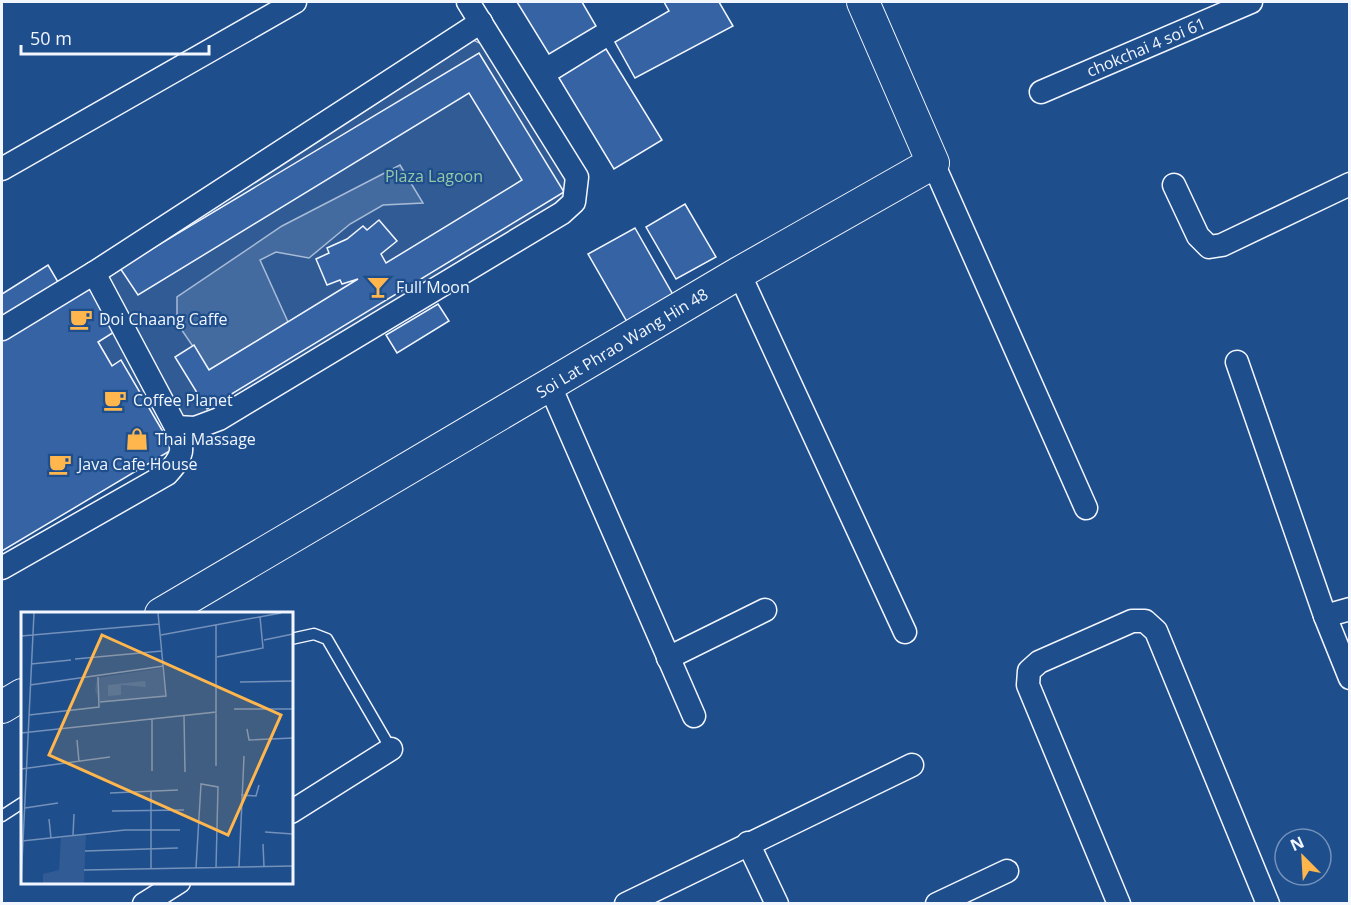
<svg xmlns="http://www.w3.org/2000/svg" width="1351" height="905" viewBox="0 0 1351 905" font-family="'Open Sans',sans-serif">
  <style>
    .green { fill: #305b95; stroke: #a8bbd7; stroke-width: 1.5 }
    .water { fill: #446ba0; stroke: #a8bbd7; stroke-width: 1.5 }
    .building { fill: #3563a3; stroke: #f2f6ff; stroke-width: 1.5 }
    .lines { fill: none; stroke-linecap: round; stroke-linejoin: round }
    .lane-casing { stroke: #f2f6ff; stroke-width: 13 }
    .street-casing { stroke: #f2f6ff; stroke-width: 25 }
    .secondary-casing { stroke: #f2f6ff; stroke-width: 34 }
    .lane { stroke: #1f4e8c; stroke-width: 10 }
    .street { stroke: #1f4e8c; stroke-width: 22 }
    .secondary { stroke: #1f4e8c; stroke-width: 32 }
    .labels { text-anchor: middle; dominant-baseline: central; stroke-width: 4.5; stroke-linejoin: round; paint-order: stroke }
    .street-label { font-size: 16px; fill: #f2f6ff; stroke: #1f4e8c }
    .park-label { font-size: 16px; fill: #97c8a6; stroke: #1f4e8c }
    .poi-label { font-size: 16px; fill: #f2f6ff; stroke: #1f4e8c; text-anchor: start }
    .inset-road { fill: none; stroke: #7391ba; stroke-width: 1.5 }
    .view { fill: #ffb74d; fill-opacity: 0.15; stroke: #ffb74d; stroke-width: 3 }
    .inset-edge { fill: none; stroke: #f2f6ff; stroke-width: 3 }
  </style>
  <rect width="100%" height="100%" fill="#1f4e8c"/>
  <polygon class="green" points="471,39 488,47 569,176 577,202 173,449 121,361 112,366 98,342 114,332 86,285"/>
  <polygon class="water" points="400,165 423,203 383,205 350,224 309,258 276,252 260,260 288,322 209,370 177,323 177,297 282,226"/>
  <g class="building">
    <polygon points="517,2 582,2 596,26 549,54"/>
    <polygon points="664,2 719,2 733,26 635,78 615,42 669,11"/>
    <polygon points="606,49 662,140 614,169 559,78"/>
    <polygon points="479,53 564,192 207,409 175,357 194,345 209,370 358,279 342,284 340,280 327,285 316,259 329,253 327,248 347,239 363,226 367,230 379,220 397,241 381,254 386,263 522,180 469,93 138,295 120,268"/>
    <polygon points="685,204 716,257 676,279 646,227"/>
    <polygon points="635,228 676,300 630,327 588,254"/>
    <polygon points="48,265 58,282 2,316 2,294"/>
    <polygon points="86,285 106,291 114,332 98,342 112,366 121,360 173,449 2,551 2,336"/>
    <polygon points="438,304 449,321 397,353 386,335"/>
  </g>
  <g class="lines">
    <g class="lane-casing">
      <g id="lane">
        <polyline points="291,639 314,634 327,639 391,749"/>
        <polyline points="2,816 22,803"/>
      </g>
    </g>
    <g class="street-casing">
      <g id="street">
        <polyline points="1041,92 1251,2"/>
        <polyline points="933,163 1086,508"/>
        <polyline points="2,169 295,2"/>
        <polyline points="1174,185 1198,236 1209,247 1222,245 1350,184"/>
        <polyline points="739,273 905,632"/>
        <polyline points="2,329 94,273 481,22"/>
        <polyline points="1237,362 1325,616 1350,678"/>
        <polyline points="550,386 694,716"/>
        <polyline points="176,427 195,428 219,419 562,213 574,202 577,177 468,2"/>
        <path d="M 2,568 L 167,474 C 184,455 184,450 176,427 L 94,273"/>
        <polyline points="1325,616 1350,609"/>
        <polyline points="668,658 765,610"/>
        <polyline points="291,812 391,749"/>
        <polyline points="748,843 777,904"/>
        <polyline points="144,904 179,882"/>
        <polyline points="626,904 912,765"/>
        <polyline points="937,904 1007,871"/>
        <polyline points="1119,904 1028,685 1029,671 1039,662 1132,621 1145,621 1156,631 1268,904"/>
      </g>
    </g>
    <g class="secondary-casing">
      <g id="secondary">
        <polyline points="161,614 739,273 933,163 863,2"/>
        <polyline points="2,707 22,695"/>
      </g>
    </g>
    <use href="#lane" class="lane"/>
    <use href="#street" class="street"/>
    <use href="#secondary" class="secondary"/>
  </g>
  <defs>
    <g id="bar-bare" transform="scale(1.8)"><path d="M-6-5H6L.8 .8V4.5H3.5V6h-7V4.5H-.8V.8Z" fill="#ffb74d" stroke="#1f4e8c" stroke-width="2.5" paint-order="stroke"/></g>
    <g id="cafe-bare" transform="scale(1.8)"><path d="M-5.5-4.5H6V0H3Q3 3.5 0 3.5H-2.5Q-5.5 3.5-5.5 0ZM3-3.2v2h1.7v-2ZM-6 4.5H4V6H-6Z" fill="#ffb74d" stroke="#1f4e8c" stroke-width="2.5" paint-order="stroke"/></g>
    <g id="shop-bare" transform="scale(1.8)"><path d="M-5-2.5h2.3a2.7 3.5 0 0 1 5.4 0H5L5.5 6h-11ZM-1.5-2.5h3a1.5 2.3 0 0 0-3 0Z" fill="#ffb74d" stroke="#1f4e8c" stroke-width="2.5" paint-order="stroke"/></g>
  </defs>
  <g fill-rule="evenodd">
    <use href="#bar-bare" x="378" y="287"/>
    <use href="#cafe-bare" x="81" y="319"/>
    <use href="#cafe-bare" x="115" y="400"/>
    <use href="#shop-bare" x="137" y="439"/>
    <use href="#cafe-bare" x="60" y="464"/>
  </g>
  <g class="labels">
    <g class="street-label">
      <text transform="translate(1146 47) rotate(-23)">chokchai 4 soi 61</text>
      <text transform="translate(622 343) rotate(-31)">Soi Lat Phrao Wang Hin 48</text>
    </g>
    <g class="park-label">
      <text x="434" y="176">Plaza Lagoon</text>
    </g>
    <g class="poi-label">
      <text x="396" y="287">Full Moon</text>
      <text x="99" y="319">Doi Chaang Caffe</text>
      <text x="133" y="400">Coffee Planet</text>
      <text x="155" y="439">Thai Massage</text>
      <text x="78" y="464">Java Cafe House</text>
    </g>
  </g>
  <g transform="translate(21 612)">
    <rect width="272" height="272" fill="#1f4e8c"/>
    <path d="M 141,56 L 145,84 L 79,90 L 74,78 L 76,66 ZM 65,222 L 63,271 L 22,271 L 22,262 L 38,258 L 40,226 Z" fill="#305b95"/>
    <path d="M 124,69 L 125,75 L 100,73 L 100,83 L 87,84 L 87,73 Z" fill="#446ba0"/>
    <path class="inset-road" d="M 140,23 L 260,1M 0,24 L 138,12M 243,28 L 272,22M 196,45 L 242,36 L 239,5M 54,47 L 141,39M 10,52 L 50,48M 219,70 L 272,69M 9,73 L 143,54M 79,90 L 145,84 L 137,1M 213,97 L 272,97M 195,100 L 195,154M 8,103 L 78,95 L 77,65M 163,103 L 164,160M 226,117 L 228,128 L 272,126M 0,121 L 195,100 L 195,13M 56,128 L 58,150M 0,157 L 89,145M 131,159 L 131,107M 89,181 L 157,178M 220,183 L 235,184 L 238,173M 4,196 L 37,191M 91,199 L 163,198M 28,207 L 30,226M 244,220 L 272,222M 52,223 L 53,202M 1,229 L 104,218 L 159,218M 242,232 L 243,255M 64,239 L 157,236M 218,255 L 223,144M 175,256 L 180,172 L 197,175 L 195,256M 130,257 L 130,179M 63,258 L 272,254M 0,271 L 13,1"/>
    <path class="view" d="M 81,23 L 260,103 L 207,223 L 28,143 Z"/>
    <rect width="272" height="272" class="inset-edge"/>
  </g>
  <rect width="1351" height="905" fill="none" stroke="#f2f6ff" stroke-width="6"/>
  <g transform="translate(1303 857) rotate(336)"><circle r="28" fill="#1f4e8c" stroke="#7391ba" stroke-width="1.5"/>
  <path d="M0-4.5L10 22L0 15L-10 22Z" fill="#ffb74d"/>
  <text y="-9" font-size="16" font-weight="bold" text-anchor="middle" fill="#f2f6ff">N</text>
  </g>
  <path d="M21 45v9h188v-9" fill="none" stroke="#f2f6ff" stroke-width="3"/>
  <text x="30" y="45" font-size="18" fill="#f2f6ff" stroke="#1f4e8c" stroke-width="4.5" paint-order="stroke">50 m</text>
</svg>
